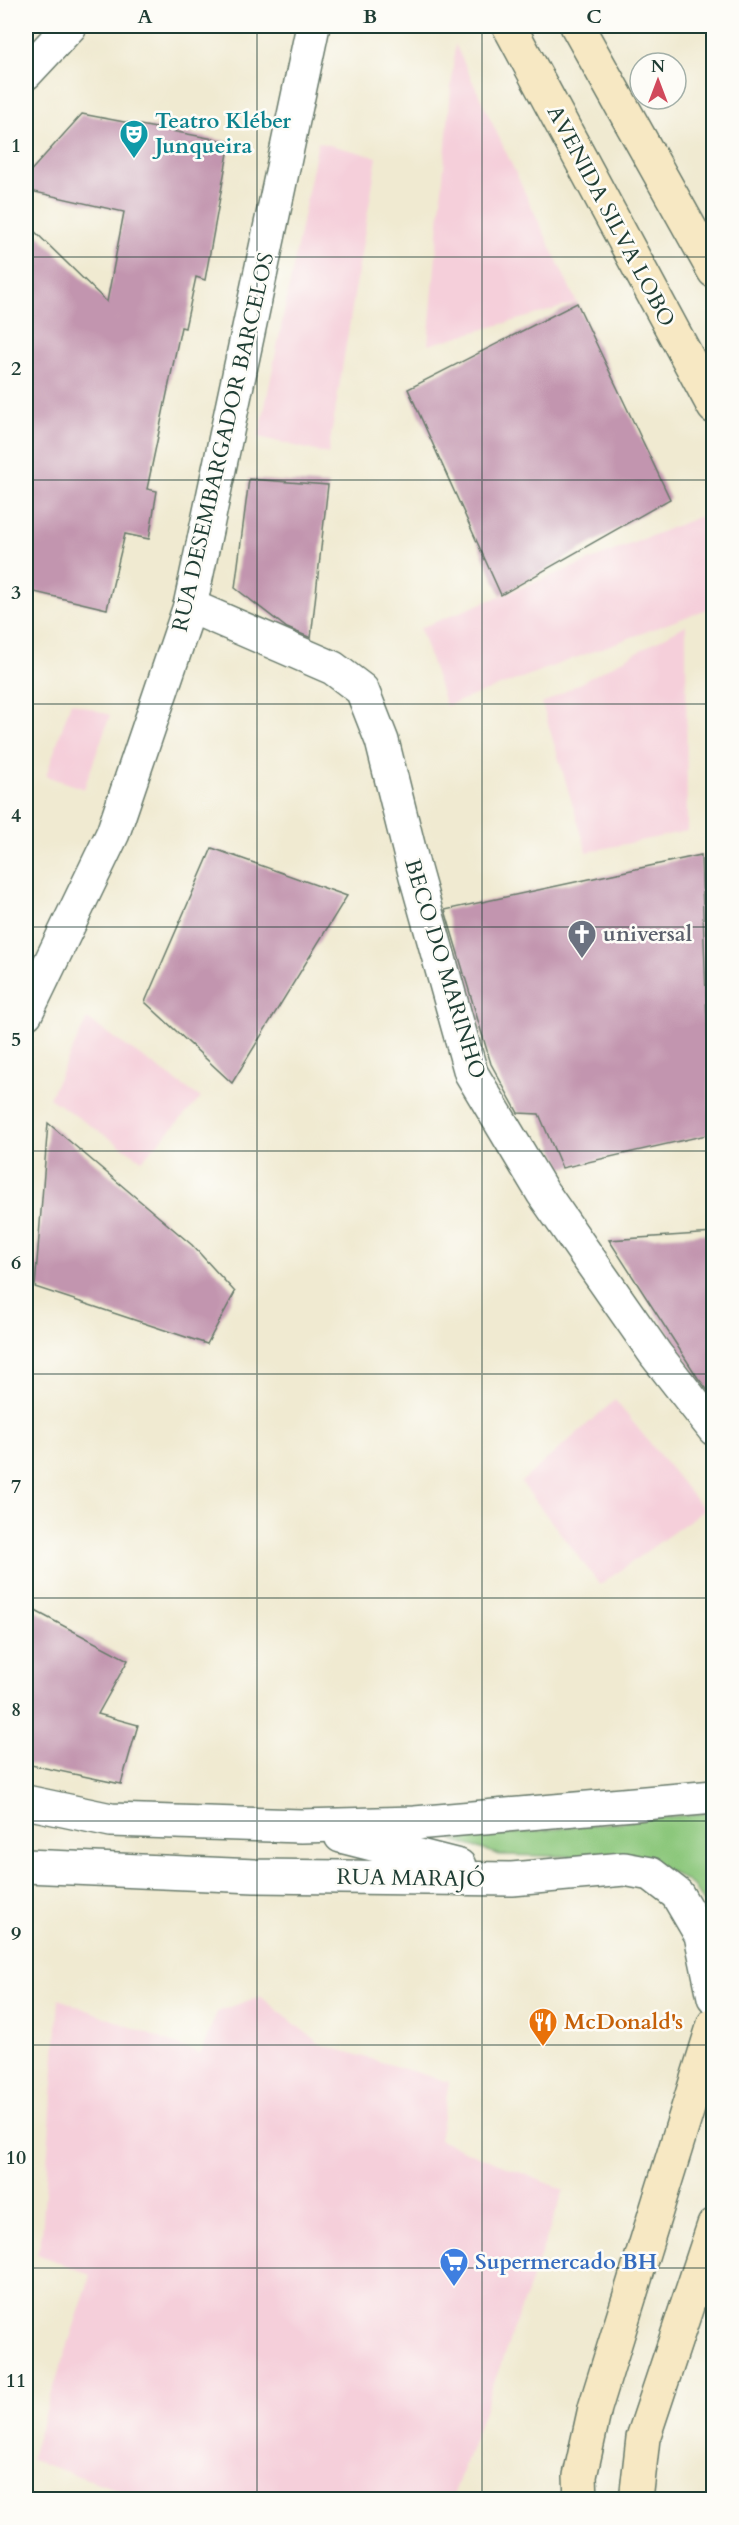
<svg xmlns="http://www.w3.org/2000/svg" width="739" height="2525" viewBox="0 0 739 2525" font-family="Cardo,serif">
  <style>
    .built { fill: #f5cfda }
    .green { fill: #8cc77c; stroke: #568258; stroke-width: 1.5 }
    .building { fill: #c295af }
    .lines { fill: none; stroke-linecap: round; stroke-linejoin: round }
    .minor-casing { stroke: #687a6b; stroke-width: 36 }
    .tertiary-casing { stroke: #687a6b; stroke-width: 36 }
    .secondary-casing { stroke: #687a6b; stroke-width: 36 }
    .minor { stroke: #fff; stroke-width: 33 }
    .tertiary { stroke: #fff; stroke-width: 33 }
    .secondary { stroke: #f7e8c3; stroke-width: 33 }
    .grid { fill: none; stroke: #1f3d34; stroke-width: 1.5; stroke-opacity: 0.55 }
    .labels { text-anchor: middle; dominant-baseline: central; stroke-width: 5; stroke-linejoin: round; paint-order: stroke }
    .culture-label { font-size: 22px; font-weight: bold; fill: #0d838f; stroke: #fdfcf7; text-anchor: start }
    .street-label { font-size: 22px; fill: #1f3d34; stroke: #fdfcf7 }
    .worship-label { font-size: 22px; font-weight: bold; fill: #5b616d; stroke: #fdfcf7; text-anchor: start }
    .food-label { font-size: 22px; font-weight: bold; fill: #c56008; stroke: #fdfcf7; text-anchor: start }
    .shop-label { font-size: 22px; font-weight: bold; fill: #366cbe; stroke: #fdfcf7; text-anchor: start }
    .neatline { fill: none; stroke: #1f3d34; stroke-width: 2 }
    .grid-label { font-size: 20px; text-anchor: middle; font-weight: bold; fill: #1f3d34 }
  </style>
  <rect width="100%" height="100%" fill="#fdfcf7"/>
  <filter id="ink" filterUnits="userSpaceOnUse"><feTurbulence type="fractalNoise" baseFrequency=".0167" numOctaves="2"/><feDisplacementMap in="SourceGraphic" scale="12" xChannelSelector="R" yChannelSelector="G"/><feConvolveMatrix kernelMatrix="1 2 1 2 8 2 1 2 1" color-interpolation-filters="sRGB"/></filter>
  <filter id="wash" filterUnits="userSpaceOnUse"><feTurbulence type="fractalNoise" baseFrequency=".008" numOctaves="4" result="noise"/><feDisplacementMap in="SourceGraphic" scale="24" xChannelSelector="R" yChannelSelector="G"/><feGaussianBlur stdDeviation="1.35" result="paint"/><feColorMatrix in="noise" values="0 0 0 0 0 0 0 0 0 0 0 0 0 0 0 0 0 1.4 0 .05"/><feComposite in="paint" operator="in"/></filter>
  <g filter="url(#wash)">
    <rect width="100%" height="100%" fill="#f0ead1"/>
    <g class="built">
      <polygon points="455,44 577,303 428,345"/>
      <polygon points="318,142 377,157 328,454 259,437"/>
      <polygon points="706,514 710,608 446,706 420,628"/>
      <polygon points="686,625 687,831 587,852 542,704"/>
      <polygon points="71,702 110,715 84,789 46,776"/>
      <polygon points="87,1019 201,1098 142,1160 49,1098"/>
      <polygon points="615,1400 704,1510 600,1585 521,1482"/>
      <polygon points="260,1996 320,2044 449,2082 439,2140 564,2190 452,2499 144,2499 30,2459 91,2275 37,2254 42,2234 59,1999 200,2054 217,2012"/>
    </g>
    <polygon class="green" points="713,1812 712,1919 694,1887 674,1873 600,1857 500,1855 452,1840"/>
    <g id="blocks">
      <g class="building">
        <polygon points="82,114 230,142 205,280 196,277 185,328 181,327 147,489 157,491 149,539 125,534 107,609 26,590 26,223 107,302 124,212 26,190 26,176"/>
        <polygon points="577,303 670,499 501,595 408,389"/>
        <polygon points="249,479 328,485 311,638 287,628 235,588"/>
        <polygon points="212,848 347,896 232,1083 145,1002"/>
        <polygon points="701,855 711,1134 562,1168 539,1114 518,1113 491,1064 445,910"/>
        <polygon points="48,1123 192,1245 235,1292 207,1344 35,1287"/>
        <polygon points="714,1233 714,1398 698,1378 609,1240"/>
        <polygon points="26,1606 128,1660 98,1714 138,1725 121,1784 26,1764"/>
      </g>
    </g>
  </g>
  <g filter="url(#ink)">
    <use href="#blocks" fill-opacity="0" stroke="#687a6b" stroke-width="1.5"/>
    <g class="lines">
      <g class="minor-casing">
        <polyline id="minor" points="190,606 333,668 362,690 382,741 414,869 471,1073 543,1193 656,1355 714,1429"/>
      </g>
      <g class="tertiary-casing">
        <g id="tertiary">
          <polyline points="26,73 70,26"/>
          <polyline points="26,1013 113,833 190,606 313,26"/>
          <polyline points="26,1802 111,1820 301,1826 415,1823 714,1797"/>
          <polyline points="341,1836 459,1866"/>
          <polyline points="26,1866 255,1876 512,1879 624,1869 651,1874 677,1894 701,1935 714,1997"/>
        </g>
      </g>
      <g class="secondary-casing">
        <g id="secondary">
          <polyline points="509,26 714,407"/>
          <polyline points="577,26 714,271"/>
          <polyline points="581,2500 580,2476 595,2408 714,2024"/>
          <polyline points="636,2500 643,2438 714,2225"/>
        </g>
      </g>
      <use href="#minor" class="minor"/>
      <use href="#tertiary" class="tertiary"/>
      <use href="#secondary" class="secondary"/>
    </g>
  </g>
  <path class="grid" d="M 257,26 L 257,2500M 482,26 L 482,2500M 26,257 L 714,257M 26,480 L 714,480M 26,704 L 714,704M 26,927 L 714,927M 26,1151 L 714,1151M 26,1374 L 714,1374M 26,1598 L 714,1598M 26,1821 L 714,1821M 26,2045 L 714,2045M 26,2268 L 714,2268"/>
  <defs>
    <g id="theatre-pin" transform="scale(1.5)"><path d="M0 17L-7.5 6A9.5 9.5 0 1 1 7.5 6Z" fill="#0f9aa8" stroke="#fdfcf7"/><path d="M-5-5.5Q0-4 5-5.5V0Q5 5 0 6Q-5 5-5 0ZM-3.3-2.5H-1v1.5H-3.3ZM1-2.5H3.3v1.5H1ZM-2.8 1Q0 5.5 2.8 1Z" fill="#fff"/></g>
    <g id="church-pin" transform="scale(1.5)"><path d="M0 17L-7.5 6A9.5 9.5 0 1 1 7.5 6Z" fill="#6b7280" stroke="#fdfcf7"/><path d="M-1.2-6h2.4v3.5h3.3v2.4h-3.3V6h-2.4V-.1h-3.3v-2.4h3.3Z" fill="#fff"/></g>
    <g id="restaurant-pin" transform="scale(1.5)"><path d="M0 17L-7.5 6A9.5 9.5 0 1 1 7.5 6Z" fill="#e8710a" stroke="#fdfcf7"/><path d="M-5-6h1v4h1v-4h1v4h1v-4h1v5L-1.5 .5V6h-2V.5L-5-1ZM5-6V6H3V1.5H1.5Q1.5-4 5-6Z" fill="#fff"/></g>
    <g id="supermarket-pin" transform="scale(1.5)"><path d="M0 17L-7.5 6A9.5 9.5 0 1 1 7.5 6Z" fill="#3f7fe0" stroke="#fdfcf7"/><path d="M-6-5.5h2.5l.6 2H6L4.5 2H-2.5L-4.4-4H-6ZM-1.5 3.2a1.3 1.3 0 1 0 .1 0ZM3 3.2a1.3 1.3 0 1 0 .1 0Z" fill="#fff"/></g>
  </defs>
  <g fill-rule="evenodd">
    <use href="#theatre-pin" x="134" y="134"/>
    <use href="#church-pin" x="582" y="934"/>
    <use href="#restaurant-pin" x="543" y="2022"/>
    <use href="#supermarket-pin" x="454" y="2262"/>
  </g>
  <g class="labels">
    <g class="culture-label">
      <text x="155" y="121">Teatro Kléber<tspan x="155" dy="25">Junqueira</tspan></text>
    </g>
    <g class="street-label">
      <text transform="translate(611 216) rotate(62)">AVENIDA SILVA LOBO</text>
      <text transform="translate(223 442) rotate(-77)">RUA DESEMBARGADOR BARCELOS</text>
      <text transform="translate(445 969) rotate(73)">BECO DO MARINHO</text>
      <text transform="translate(410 1878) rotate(1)">RUA MARAJÓ</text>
    </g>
    <g class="worship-label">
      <text x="603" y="934">universal</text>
    </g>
    <g class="food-label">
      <text x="564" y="2022">McDonald's</text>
    </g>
    <g class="shop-label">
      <text x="475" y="2262">Supermercado BH</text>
    </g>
  </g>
  <rect width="739" height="2525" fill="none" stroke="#fdfcf7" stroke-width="66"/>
  <g transform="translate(658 81)"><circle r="28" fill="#fdfcf7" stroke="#a4b0a9" stroke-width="1.5"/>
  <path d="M0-4.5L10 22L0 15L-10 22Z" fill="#d1495b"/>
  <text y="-9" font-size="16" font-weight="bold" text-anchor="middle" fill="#1f3d34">N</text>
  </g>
  <rect x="33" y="33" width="673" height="2459" class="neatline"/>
  <g class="grid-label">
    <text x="145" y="23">A</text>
    <text x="370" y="23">B</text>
    <text x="594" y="23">C</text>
    <text x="16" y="152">1</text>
    <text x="16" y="375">2</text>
    <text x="16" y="599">3</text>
    <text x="16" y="822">4</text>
    <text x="16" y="1046">5</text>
    <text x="16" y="1269">6</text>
    <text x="16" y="1493">7</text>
    <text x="16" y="1716">8</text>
    <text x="16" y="1940">9</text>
    <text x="16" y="2164">10</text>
    <text x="16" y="2387">11</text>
  </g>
</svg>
